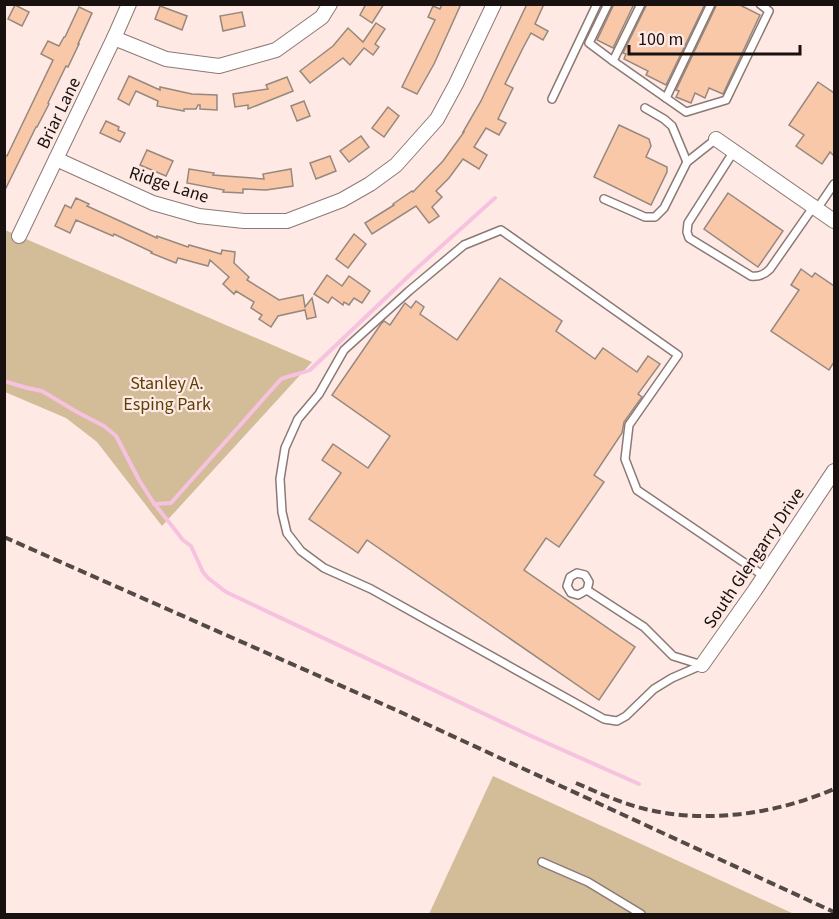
<svg xmlns="http://www.w3.org/2000/svg" width="839" height="919" viewBox="0 0 839 919" font-family="'Source Sans 3',sans-serif">
  <style>
    .green { fill: #d3bc98 }
    .lines { fill: none; stroke-linecap: round; stroke-linejoin: round }
    .stream { stroke: #f6c2e0; stroke-width: 4 }
    .building { fill: #f8c8a8; stroke: #97887e; stroke-width: 1.5 }
    .service-casing { stroke: #8c7975; stroke-width: 10 }
    .minor-casing { stroke: #8c7975; stroke-width: 16 }
    .service { stroke: #fff; stroke-width: 7 }
    .minor { stroke: #fff; stroke-width: 14 }
    .rail { stroke: #534947; stroke-width: 4; stroke-dasharray: 9 4.5; stroke-linecap: butt }
    .labels { text-anchor: middle; dominant-baseline: central; stroke-width: 4.5; stroke-linejoin: round; paint-order: stroke }
    .street-label { font-size: 18px; fill: #181110; stroke: #fee9e4 }
    .park-label { font-size: 18px; fill: #5c3f02; stroke: #fee9e4 }
  </style>
  <rect width="100%" height="100%" fill="#fee9e4"/>
  <g class="green">
    <polygon points="5,230 312,362 162,526 97,442 66,418 5,392"/>
    <polygon points="493,776 794,914 429,914"/>
  </g>
  <g class="lines">
    <g class="stream">
      <polyline points="4,381 27,388 42,391 77,412 104,426 116,436 139,480 153,502 183,540 191,546 203,572 208,578 226,592 529,735 639,784"/>
      <path d="M 154,504 L 171,503 L 281,379 C 291,375 300,374 310,370 L 416,269 L 495,198"/>
    </g>
  </g>
  <g class="building">
    <polygon points="366,4 384,4 372,23 360,15"/>
    <polygon points="442,4 461,4 434,64 417,94 402,87 435,20 428,17 433,6 440,9"/>
    <polygon points="527,4 544,4 535,24 548,31 543,40 531,33 523,48 505,84 513,88 498,119 506,123 499,135 486,128 474,147 487,155 479,169 463,159 449,178 436,191 442,197 432,207 439,216 429,223 416,206 372,234 365,223 394,205 393,204 412,191 413,192 443,161 464,132 463,132 481,101"/>
    <polygon points="614,4 634,4 613,48 597,40"/>
    <polygon points="647,4 705,4 666,85 646,75 648,71 624,59 626,54 623,53"/>
    <polygon points="717,4 738,4 760,15 723,94 709,88 705,98 695,93 691,103 676,97 679,91 676,90"/>
    <polygon points="15,5 29,12 22,26 8,19"/>
    <polygon points="160,6 187,16 182,30 155,19"/>
    <polygon points="79,7 92,13 78,44 79,44 68,67 66,66 48,103 49,104 37,127 36,127 4,192 4,154 7,156 53,60 41,54 48,41 59,46 64,37 65,37"/>
    <polygon points="242,12 245,26 223,31 220,16"/>
    <polygon points="376,23 385,29 375,44 379,47 373,55 364,48 350,65 343,58 310,83 300,71 333,46 348,28 363,42"/>
    <polygon points="129,76 160,90 160,87 192,94 217,95 217,110 200,109 200,105 198,105 196,109 184,109 184,111 157,106 158,101 136,91 129,105 118,99"/>
    <polygon points="287,77 293,91 248,109 248,105 235,107 233,94 268,89 266,85"/>
    <polygon points="818,82 834,93 834,156 830,152 822,164 796,146 804,135 789,125"/>
    <polygon points="304,101 310,116 297,121 291,106"/>
    <polygon points="388,107 399,116 384,137 372,128"/>
    <polygon points="106,121 119,127 118,130 125,133 120,142 100,133"/>
    <polygon points="619,125 649,139 651,146 646,157 667,167 667,172 651,205 594,177"/>
    <polygon points="361,136 369,147 349,162 340,151"/>
    <polygon points="147,150 173,161 166,176 140,165"/>
    <polygon points="330,156 336,171 316,179 310,163"/>
    <polygon points="189,169 214,173 213,175 264,179 263,174 291,169 293,186 266,190 243,189 243,193 223,192 224,190 187,183"/>
    <polygon points="728,193 783,231 758,267 704,229"/>
    <polygon points="76,198 89,204 87,206 157,238 157,236 188,247 189,245 221,254 222,250 235,252 234,263 249,277 247,280 279,300 303,295 305,307 312,298 316,317 307,319 305,310 278,316 271,327 259,319 262,315 251,308 254,302 236,291 234,294 223,284 229,277 210,260 208,266 178,258 176,263 151,253 152,252 114,234 113,236 76,220 70,233 55,226 65,205 71,208"/>
    <polygon points="354,234 366,244 348,268 336,259"/>
    <polygon points="801,269 812,277 815,273 834,286 834,362 829,370 771,331 799,290 791,285"/>
    <polygon points="327,275 342,286 349,276 370,291 362,303 354,298 349,305 344,302 343,305 332,297 328,303 314,294"/>
    <polygon points="500,278 562,321 556,331 595,359 603,348 637,372 648,356 660,364 638,394 642,397 624,422 622,433 594,475 604,482 559,547 546,538 524,570 635,647 599,700 367,540 358,553 309,519 341,473 322,460 333,444 368,468 390,436 332,395 381,324 384,321 390,325 405,303 411,308 416,301 424,307 420,314 457,340"/>
  </g>
  <g class="lines">
    <g class="service-casing">
      <g id="service">
        <polyline points="608,4 589,43 613,61"/>
        <polyline points="641,4 613,61 686,112 726,100 769,11 760,4"/>
        <polyline points="666,98 711,4"/>
        <polyline points="552,99 597,4"/>
        <polyline points="645,108 664,119 672,126 687,162"/>
        <path d="M 734,151 L 688,223 L 687,232 L 689,238 L 751,276 C 759,277 764,275 770,269 L 814,206"/>
        <polyline points="604,199 645,217 655,217 664,208 687,162 716,139"/>
        <polyline points="817,209 834,184"/>
        <polyline points="587,590 578,595 571,593 567,586 570,577 577,573 585,575 589,582 587,590 644,627 673,656 702,665"/>
        <polyline points="702,665 672,678 654,689 626,716 617,721 604,719 371,589 324,568 301,551 287,533 282,512 280,479 285,448 298,419 319,394 344,350 409,291 464,245 501,230 678,355 629,425 625,459 637,490 764,576"/>
        <polyline points="542,862 588,882 641,914"/>
      </g>
    </g>
    <g class="minor-casing">
      <g id="minor">
        <polyline points="114,38 166,59 219,66 276,50 322,17 330,4"/>
        <polyline points="716,139 834,221"/>
        <polyline points="56,159 153,203 199,216 244,221 287,221 342,200 370,184 396,165 437,119 456,84 494,4"/>
        <polyline points="19,236 114,38 129,4"/>
        <polyline points="702,665 755,590 834,471"/>
      </g>
    </g>
    <use href="#service" class="service"/>
    <use href="#minor" class="minor"/>
    <g class="rail">
      <polyline points="4,537 396,710 834,912"/>
      <path d="M 576,783 C 599,793 621,803 645,809 C 707,824 776,814 834,789"/>
    </g>
  </g>
  <g class="labels">
    <g class="street-label">
      <text transform="translate(59 113) rotate(-64)">Briar Lane</text>
      <text transform="translate(169 185) rotate(18)">Ridge Lane</text>
      <text transform="translate(754 558) rotate(-56)">South Glengarry Drive</text>
    </g>
    <g class="park-label">
      <text x="167" y="383">Stanley A.<tspan x="167" dy="21">Esping Park</tspan></text>
    </g>
  </g>
  <rect width="839" height="919" fill="none" stroke="#181110" stroke-width="12"/>
  <path d="M629 45v9h171v-9" fill="none" stroke="#181110" stroke-width="3"/>
  <text x="638" y="45" font-size="18" fill="#181110" stroke="#fee9e4" stroke-width="4.5" paint-order="stroke">100 m</text>
</svg>
